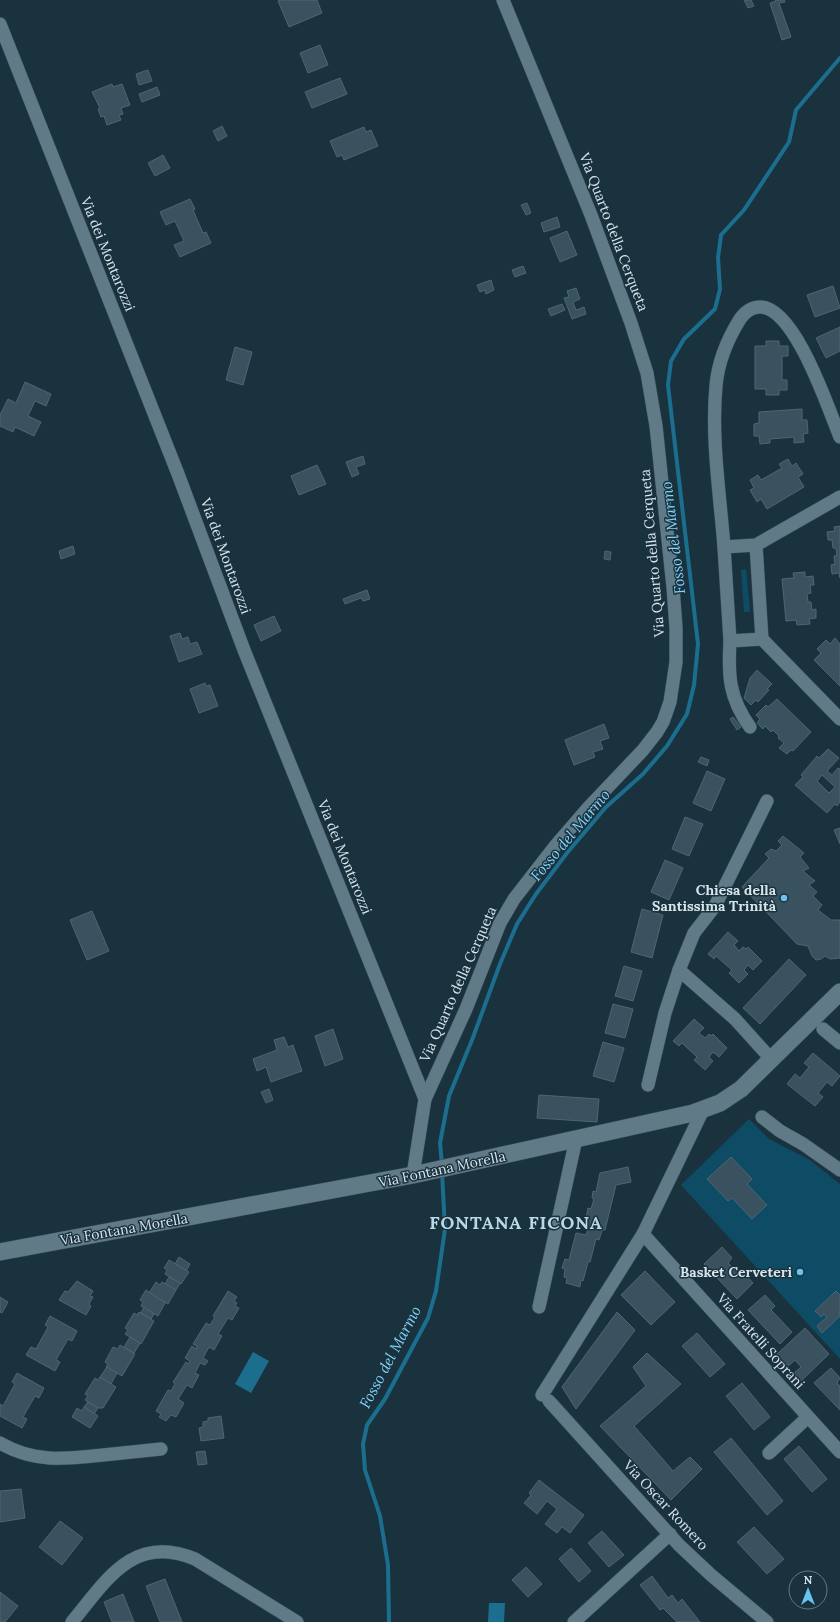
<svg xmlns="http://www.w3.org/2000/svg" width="840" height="1622" viewBox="0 0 840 1622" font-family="Lora,serif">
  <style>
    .green { fill: #0d4c64 }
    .water { fill: #1c6e8f }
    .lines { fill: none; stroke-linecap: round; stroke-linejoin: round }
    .stream { stroke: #1c6e8f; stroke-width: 4 }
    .building { fill: #3a525f; stroke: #4d6673; fill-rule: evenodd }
    .minor-casing { stroke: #3a4f58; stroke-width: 14 }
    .tertiary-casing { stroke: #3a4f58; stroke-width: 18 }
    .minor { stroke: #607a88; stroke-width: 13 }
    .tertiary { stroke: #607a88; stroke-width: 17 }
    .poi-dot { fill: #67c4ef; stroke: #1a323e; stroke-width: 1.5 }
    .labels { text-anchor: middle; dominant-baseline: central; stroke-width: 3; stroke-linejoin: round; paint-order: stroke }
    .street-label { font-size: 14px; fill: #d7e5ed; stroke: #1a323e }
    .poi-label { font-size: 14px; font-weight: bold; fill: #d7e5ed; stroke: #1a323e; text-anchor: end }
    .water-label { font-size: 15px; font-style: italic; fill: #82d4fb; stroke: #1a323e }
    .district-label { font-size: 18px; font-weight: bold; letter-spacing: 1px; fill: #bbd8e6; stroke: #1a323e }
  </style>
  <rect width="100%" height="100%" fill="#1a323e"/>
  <g class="green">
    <polygon points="746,569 750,612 744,612 741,570"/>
    <polygon points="749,1119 769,1139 810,1160 840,1184 840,1359 681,1185"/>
  </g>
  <g class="water">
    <polygon points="253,1352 269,1361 251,1393 235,1384"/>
    <polygon points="489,1603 505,1603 504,1622 488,1622"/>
  </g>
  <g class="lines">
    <g class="stream">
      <polyline points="442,1165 440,1143 449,1096 472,1040 500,964 517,924 536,894 567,853 606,807 643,774 667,746 687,714 694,685 698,644 668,385 671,361 684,339 715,309 720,289 718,258 721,235 744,210 789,142 796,110 840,58"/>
      <polyline points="389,1622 388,1565 380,1516 365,1470 363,1444 367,1425 385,1399 428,1318 436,1291 445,1229 442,1172"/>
    </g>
  </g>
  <g class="building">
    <polygon points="281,0 317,0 322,13 289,27 278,1"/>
    <polygon points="744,0 751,0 754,6 748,8"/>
    <polygon points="775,0 784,0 785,2 779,3 791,37 782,40 770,3 776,1"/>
    <polygon points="320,45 328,65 308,73 300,53"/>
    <polygon points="148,70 152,81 139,85 136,74"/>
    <polygon points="340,78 347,94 312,108 305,92"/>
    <polygon points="112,84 113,87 122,84 130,105 121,108 123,114 119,115 121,120 107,125 104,116 101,117 98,109 100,108 92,92"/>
    <polygon points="157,87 160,95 142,102 139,94"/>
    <polygon points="222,126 227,136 218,141 213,131"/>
    <polygon points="364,127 366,132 371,130 378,146 344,160 342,155 337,157 330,141"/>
    <polygon points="163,155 170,168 155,176 148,163"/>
    <polygon points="190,199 195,209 193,210 203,233 206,232 211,243 180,257 174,245 184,241 175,221 166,225 160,212"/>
    <polygon points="527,203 531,213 526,215 521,205"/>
    <polygon points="557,217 560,227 544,232 541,223"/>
    <polygon points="567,231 577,255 560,262 550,238"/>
    <polygon points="523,266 526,273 515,277 512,270"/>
    <polygon points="491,280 494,290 486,294 485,290 480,292 477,285"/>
    <polygon points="833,286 840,308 815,317 807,295"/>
    <polygon points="576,288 580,299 573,302 576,310 584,307 586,314 572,319 564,298 569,297 567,291"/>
    <polygon points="562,304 565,310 551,316 548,309"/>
    <polygon points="840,327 840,351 826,358 816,338"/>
    <polygon points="766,341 779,341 779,346 788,346 788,356 782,356 782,380 787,380 787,390 779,390 779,395 766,395 766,389 755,389 755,346 766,346"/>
    <polygon points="235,347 252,352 243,385 226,380"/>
    <polygon points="25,382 51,394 46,406 35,401 28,416 41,422 34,436 15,427 13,432 0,426 0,415 8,399 16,403"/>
    <polygon points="802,409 802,420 807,420 808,433 803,434 804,442 794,443 794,437 770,439 770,443 760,444 759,436 754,436 754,424 759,423 759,412"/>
    <polygon points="363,456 365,464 356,467 359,474 352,477 346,462"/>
    <polygon points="788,459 792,466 796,463 803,474 798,477 804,487 767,509 761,499 757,502 750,490 754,488 750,480 758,475 761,480 782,468 779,464"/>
    <polygon points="317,465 326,484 299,495 291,476"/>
    <polygon points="840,526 840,578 839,573 832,574 831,565 835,564 834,556 837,556 836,548 833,548 832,540 828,540 827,532 835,531 834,527"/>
    <polygon points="73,546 75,554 61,559 59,551"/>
    <polygon points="605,551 611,552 610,560 604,559"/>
    <polygon points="805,572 805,577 813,576 814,585 810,585 811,593 807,594 808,602 811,602 812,610 816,609 816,618 809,619 810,624 797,625 796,620 786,621 782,579 794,578 793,573"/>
    <polygon points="367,590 370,599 363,601 361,598 345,604 343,599"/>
    <polygon points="274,616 281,631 261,641 254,625"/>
    <polygon points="180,633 182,639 188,637 190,644 197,642 202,654 179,662 170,636"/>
    <polygon points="835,638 840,644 839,648 840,649 840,686 814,660 821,653 817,649 826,640 830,644"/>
    <polygon points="757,670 772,684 767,689 769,690 758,702 756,700 751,705 744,698 750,678"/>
    <polygon points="205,683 206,686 210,685 218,706 199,713 190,689"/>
    <polygon points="777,699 811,732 793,751 791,750 787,754 779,748 784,743 778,738 779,736 773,730 771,732 765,726 763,729 757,723 760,719 756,715 766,705 768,707"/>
    <polygon points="733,717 741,727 737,730 730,719"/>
    <polygon points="604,724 609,738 600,741 603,749 593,752 595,757 574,765 565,740"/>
    <path d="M 828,749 L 839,758 L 827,771 L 832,775 L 838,768 L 840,769 L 840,802 L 837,806 L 835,804 L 827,813 L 795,785 L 803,777 L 801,775 L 817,756 L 819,758 ZM 822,775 L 835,787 L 829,793 L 817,781 Z"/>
    <polygon points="701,757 709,760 707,766 698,762"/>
    <polygon points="707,771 725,779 711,811 693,803"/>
    <polygon points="685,817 703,824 689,856 672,849"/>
    <polygon points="840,828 840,844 834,830"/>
    <polygon points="783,836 804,853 800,857 809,868 803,871 815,881 809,885 817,892 813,896 822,905 818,910 831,920 840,920 840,958 830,959 825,956 821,959 816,960 812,956 808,946 797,944 742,887 769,858 765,854 771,849 776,851 782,845 778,841"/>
    <polygon points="665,860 683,868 669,900 651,892"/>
    <polygon points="642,909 663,915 652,958 631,952"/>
    <polygon points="92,911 109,951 87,960 70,920"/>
    <polygon points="728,932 738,941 734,945 739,951 743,947 746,949 748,947 762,961 753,970 748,965 744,970 748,974 739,983 729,973 732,970 716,956 714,959 708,954"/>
    <polygon points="789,959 806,975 760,1024 743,1008"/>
    <polygon points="624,966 642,971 633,1001 615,996"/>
    <polygon points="613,1004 633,1009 625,1038 605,1033"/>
    <polygon points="694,1019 704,1028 699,1033 705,1038 709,1034 712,1036 713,1034 727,1048 719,1057 713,1052 709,1057 713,1061 705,1070 694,1060 697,1057 682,1043 679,1046 673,1041"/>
    <polygon points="333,1029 343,1059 325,1066 315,1036"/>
    <polygon points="284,1037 288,1047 293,1045 302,1071 271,1082 266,1067 257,1071 253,1059 277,1050 274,1040"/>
    <polygon points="603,1042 624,1048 614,1082 593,1076"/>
    <polygon points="813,1053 840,1076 832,1086 827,1082 818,1093 823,1097 815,1106 787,1084 795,1074 800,1078 809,1067 804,1063"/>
    <polygon points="269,1089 273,1100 266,1103 261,1092"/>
    <polygon points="539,1095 599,1099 597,1122 537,1118"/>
    <polygon points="731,1157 752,1179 747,1184 767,1205 752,1219 732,1198 728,1201 707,1179"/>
    <polygon points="628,1167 631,1182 616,1185 605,1230 602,1230 599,1240 596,1239 590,1262 588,1262 583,1281 581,1280 580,1287 566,1283 567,1278 564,1277 565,1269 562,1268 565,1259 569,1260 576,1233 586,1235 588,1229 585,1229 588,1219 586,1219 588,1208 591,1209 594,1199 592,1198 593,1191 596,1192 600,1173"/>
    <polygon points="722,1247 732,1258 728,1263 740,1275 743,1272 753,1283 737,1299 704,1264"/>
    <polygon points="179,1257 190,1264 186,1271 175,1264"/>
    <polygon points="169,1260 189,1272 181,1284 165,1274 167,1270 164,1268"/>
    <polygon points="645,1271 675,1302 651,1325 621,1295"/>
    <polygon points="169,1277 180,1283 176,1290 165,1284"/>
    <polygon points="77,1281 93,1291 90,1296 93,1297 89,1304 91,1306 86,1315 59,1300 65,1291 68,1292"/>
    <polygon points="156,1282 160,1285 162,1282 176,1290 168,1304 149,1293"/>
    <polygon points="146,1290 165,1303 158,1316 141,1306 143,1302 140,1300"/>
    <polygon points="228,1291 237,1297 234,1301 237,1303 235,1306 239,1308 232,1320 228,1318 218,1334 222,1336 214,1350 209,1347 203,1358 208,1361 205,1365 200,1363 195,1373 199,1375 192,1388 187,1385 178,1399 184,1403 176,1417 171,1415 166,1421 159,1417 161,1414 156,1411 168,1390 171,1391 175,1384 173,1382 186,1362 188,1364 190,1361 185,1358 192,1346 196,1349 197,1346 193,1344 206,1323 210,1325 215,1317 213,1316"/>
    <polygon points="836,1291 840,1295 840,1316 822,1333 817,1326 827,1317 824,1314 821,1317 815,1311"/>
    <polygon points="765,1295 775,1306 771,1310 792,1332 780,1344 748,1310"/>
    <polygon points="0,1297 8,1302 2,1313 0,1312"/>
    <polygon points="144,1307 154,1314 151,1319 141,1313"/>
    <polygon points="139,1312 154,1321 141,1344 125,1334 128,1330 125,1328 134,1313 137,1315"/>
    <polygon points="617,1312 635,1330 576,1409 562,1387"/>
    <polygon points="50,1316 77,1331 72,1341 68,1339 56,1360 60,1362 55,1371 26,1355 31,1347 36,1349 48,1327 45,1325"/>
    <polygon points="805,1328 829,1354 799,1383 792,1375 801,1367 795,1360 785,1369 774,1357"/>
    <polygon points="697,1333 725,1364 710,1377 682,1346"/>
    <polygon points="130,1337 140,1343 134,1353 124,1347"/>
    <polygon points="120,1345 135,1354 122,1376 106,1367 108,1364 105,1362 113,1347 118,1349"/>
    <polygon points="647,1353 681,1384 634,1426 673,1471 690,1457 702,1469 671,1500 600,1426 646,1386 633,1367"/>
    <polygon points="107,1367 117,1373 111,1384 100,1377"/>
    <polygon points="831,1368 840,1378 837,1383 840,1386 840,1410 814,1383"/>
    <polygon points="17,1373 44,1388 39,1398 35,1396 23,1417 27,1419 22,1428 0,1416 0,1404 3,1406 15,1384 12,1382"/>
    <polygon points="100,1377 116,1387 103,1408 98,1408 85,1400 88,1396 85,1394 95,1378 98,1380"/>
    <polygon points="742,1383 770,1417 754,1430 726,1396"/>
    <polygon points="88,1402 98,1408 94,1414 84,1407"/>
    <polygon points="84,1407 98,1416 90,1428 72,1417 77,1408 82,1411"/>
    <polygon points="221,1416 224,1438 201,1441 199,1428 203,1427 203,1422 208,1421 208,1418"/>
    <polygon points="731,1438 783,1501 767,1515 714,1452"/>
    <polygon points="799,1446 827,1479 812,1492 784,1459"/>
    <polygon points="205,1451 207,1464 198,1465 196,1452"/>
    <polygon points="539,1480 584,1515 570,1533 562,1527 557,1533 545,1524 557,1509 547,1501 537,1514 524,1503 531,1495 529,1493"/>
    <polygon points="21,1489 25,1518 0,1522 0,1491"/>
    <polygon points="60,1521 83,1538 62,1565 39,1547"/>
    <polygon points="754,1527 784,1559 767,1574 737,1542"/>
    <polygon points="602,1531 624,1555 609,1567 588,1543"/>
    <polygon points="571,1548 591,1571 579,1582 559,1559"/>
    <polygon points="526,1567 542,1584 528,1597 512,1580"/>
    <polygon points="652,1576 668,1598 672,1595 678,1603 682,1599 700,1622 677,1622 663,1608 660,1610 640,1585"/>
    <polygon points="165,1579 182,1622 160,1622 146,1586"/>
    <polygon points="0,1592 18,1606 5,1622 0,1622"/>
    <polygon points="123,1594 134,1622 112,1622 104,1602"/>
  </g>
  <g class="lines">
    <g class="minor-casing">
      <g id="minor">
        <polyline points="0,24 178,474 244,650 425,1099"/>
        <polyline points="756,545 762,639 730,641 724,547 756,545 840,497"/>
        <path d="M 724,547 C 720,495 711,438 716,386 C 718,361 727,340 740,319 C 745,312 751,307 760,307 C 795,307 828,408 840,437"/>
        <polyline points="762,639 840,719"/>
        <path d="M 730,641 C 728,676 729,698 750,727"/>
        <polyline points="767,801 715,906 694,933 679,970 735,1019 772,1060"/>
        <polyline points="823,1029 840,1043"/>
        <polyline points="648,1085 665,1013 679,970"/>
        <polyline points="762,1117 780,1131 803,1144 840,1170"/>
        <polyline points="413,1175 425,1099 466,1009 500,923 514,899 556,845 588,808 643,750 657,732 663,722 670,702 676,662 676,628 673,587 656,426 647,373 631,323 591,215 503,0"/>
        <polyline points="643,1234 840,1452"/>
        <polyline points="539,1307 576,1139"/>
        <polyline points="542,1395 643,1234 703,1110"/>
        <polyline points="549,1401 679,1545 711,1575 767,1622"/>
        <path d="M 0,1443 C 34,1463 66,1459 103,1455 C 122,1453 142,1451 161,1449"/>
        <polyline points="769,1453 808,1417"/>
        <path d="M 72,1622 C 106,1581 133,1533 195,1559 L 297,1622"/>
        <polyline points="574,1622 670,1534"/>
      </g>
    </g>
    <g class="tertiary-casing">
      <polyline id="tertiary" points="0,1252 413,1175 693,1113 720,1103 741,1089 840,992"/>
    </g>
    <use href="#minor" class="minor"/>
    <use href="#tertiary" class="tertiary"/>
  </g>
  <g class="poi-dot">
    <circle cx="784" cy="898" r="4"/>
    <circle cx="800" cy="1272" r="4"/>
  </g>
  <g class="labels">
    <g class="street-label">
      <text transform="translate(614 232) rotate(69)">Via Quarto della Cerqueta</text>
      <text transform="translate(108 254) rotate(68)">Via dei Montarozzi</text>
      <text transform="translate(652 553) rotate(-95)">Via Quarto della Cerqueta</text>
      <text transform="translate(226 556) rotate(70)">Via dei Montarozzi</text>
      <text transform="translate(345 857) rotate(68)">Via dei Montarozzi</text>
      <text transform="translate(458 984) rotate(-66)">Via Quarto della Cerqueta</text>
      <text transform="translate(442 1169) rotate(-12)">Via Fontana Morella</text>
      <text transform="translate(124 1229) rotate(-10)">Via Fontana Morella</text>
      <text transform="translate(761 1341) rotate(48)">Via Fratelli Soprani</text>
      <text transform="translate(666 1505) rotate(47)">Via Oscar Romero</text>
    </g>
    <g class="poi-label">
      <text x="776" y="890">Chiesa della<tspan x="776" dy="16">Santissima Trinità</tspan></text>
      <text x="792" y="1272">Basket Cerveteri</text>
    </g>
    <g class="water-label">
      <text transform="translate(673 538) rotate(-97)">Fosso del Marmo</text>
      <text transform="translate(570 835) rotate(-50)">Fosso del Marmo</text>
      <text transform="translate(390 1357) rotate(-62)">Fosso del Marmo</text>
    </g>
    <g class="district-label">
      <text x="516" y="1222">FONTANA FICONA</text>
    </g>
  </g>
  <g transform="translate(808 1590)"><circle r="19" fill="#1a323e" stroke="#667a84"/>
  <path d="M0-3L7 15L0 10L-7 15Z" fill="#67c4ef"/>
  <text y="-6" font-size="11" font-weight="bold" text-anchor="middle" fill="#d7e5ed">N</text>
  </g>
</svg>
